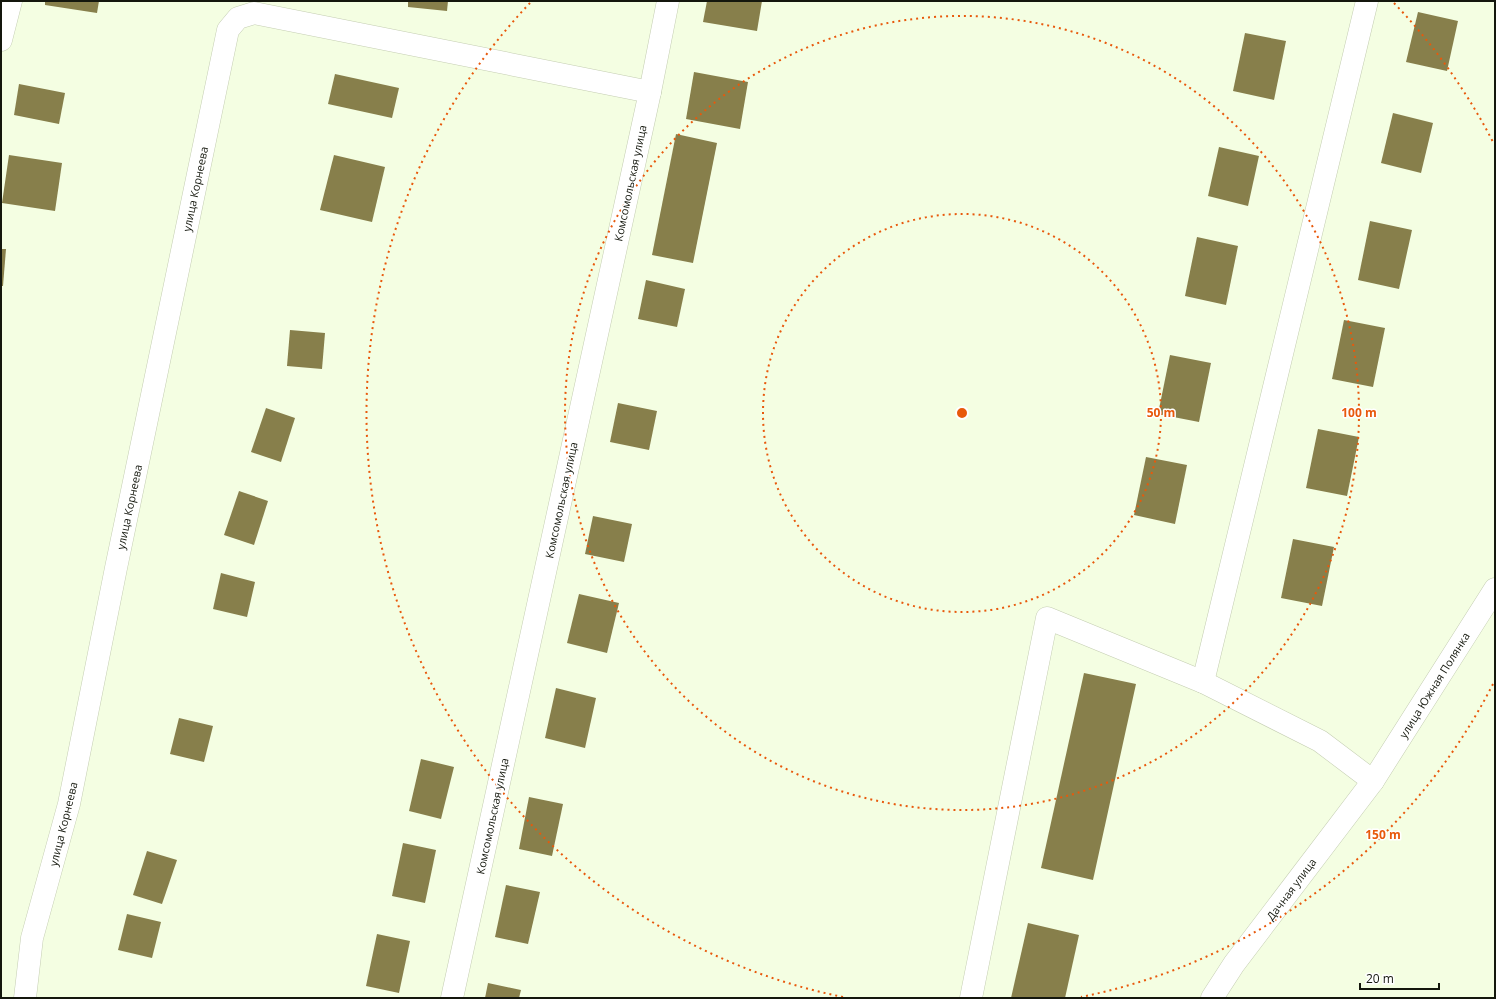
<svg xmlns="http://www.w3.org/2000/svg" width="1496" height="999" viewBox="0 0 1496 999" font-family="'Open Sans',sans-serif">
  <style>
    .building { fill: #877f4b }
    .lines { fill: none; stroke-linecap: round; stroke-linejoin: round }
    .minor-casing { stroke: #c4cdb2; stroke-width: 23 }
    .tertiary-casing { stroke: #c4cdb2; stroke-width: 23 }
    .minor { stroke: #fff; stroke-width: 22 }
    .tertiary { stroke: #fff; stroke-width: 22 }
    .ring { fill: none; stroke: #e8590c; stroke-width: 2; stroke-dasharray: 2 4 }
    .labels { text-anchor: middle; dominant-baseline: central; stroke-width: 3; stroke-linejoin: round; paint-order: stroke }
    .street-label { font-size: 11px; fill: #14170d; stroke: #fff }
    .centre { fill: #e8590c; stroke: #fff; stroke-width: 2 }
    .ring-label { font-size: 12px; text-anchor: middle; font-weight: bold; fill: #e8590c; stroke: #fff; stroke-width: 3; stroke-linejoin: round; paint-order: stroke }
  </style>
  <rect width="100%" height="100%" fill="#f4fee2"/>
  <g class="building">
    <polygon points="45,1 99,1 97,13 45,5"/>
    <polygon points="408,1 448,1 447,11 408,7"/>
    <polygon points="707,1 762,1 757,31 703,22"/>
    <polygon points="1418,12 1458,21 1447,71 1406,62"/>
    <polygon points="1245,33 1286,41 1274,100 1233,91"/>
    <polygon points="694,72 748,82 740,129 686,119"/>
    <polygon points="335,74 399,88 392,118 328,104"/>
    <polygon points="19,84 65,93 59,124 14,115"/>
    <polygon points="1393,113 1433,123 1421,173 1381,163"/>
    <polygon points="676,134 717,143 693,263 652,255"/>
    <polygon points="1219,147 1259,156 1248,206 1208,196"/>
    <polygon points="9,155 62,163 55,211 2,203"/>
    <polygon points="334,155 385,167 372,222 320,210"/>
    <polygon points="1370,221 1412,230 1399,289 1358,280"/>
    <polygon points="1197,237 1238,246 1226,305 1185,296"/>
    <polygon points="1,249 6,249 3,286 1,286"/>
    <polygon points="646,280 685,289 677,327 638,319"/>
    <polygon points="1344,320 1385,328 1373,387 1332,379"/>
    <polygon points="290,330 325,333 322,369 287,366"/>
    <polygon points="1170,355 1211,363 1199,422 1158,414"/>
    <polygon points="618,403 657,411 649,450 610,442"/>
    <polygon points="266,408 295,418 281,462 251,452"/>
    <polygon points="1318,429 1359,437 1347,496 1306,488"/>
    <polygon points="1146,457 1187,465 1175,524 1134,515"/>
    <polygon points="239,491 268,501 254,545 224,535"/>
    <polygon points="593,516 632,524 624,562 585,554"/>
    <polygon points="1293,539 1334,547 1322,606 1281,598"/>
    <polygon points="221,573 255,582 247,617 213,609"/>
    <polygon points="579,594 619,603 607,653 567,643"/>
    <polygon points="1084,673 1136,684 1093,880 1041,868"/>
    <polygon points="556,688 596,698 585,748 545,738"/>
    <polygon points="179,718 213,726 204,762 170,754"/>
    <polygon points="421,759 454,767 441,819 409,811"/>
    <polygon points="529,797 563,804 552,856 519,849"/>
    <polygon points="403,843 436,850 425,903 392,896"/>
    <polygon points="147,851 177,860 162,904 133,895"/>
    <polygon points="506,885 540,892 528,944 495,937"/>
    <polygon points="127,914 161,922 152,958 118,950"/>
    <polygon points="1028,923 1079,935 1065,998 1011,998"/>
    <polygon points="377,934 410,941 399,993 366,986"/>
    <polygon points="488,983 521,990 519,998 485,998"/>
  </g>
  <g class="lines">
    <g class="minor-casing">
      <g id="minor">
        <polyline points="1,40 11,1"/>
        <polyline points="1203,682 1367,1"/>
        <polyline points="25,998 32,938 69,804 116,568 228,30 238,18 254,13 650,92"/>
        <polyline points="452,998 650,92 668,1"/>
        <polyline points="971,998 1047,618 1203,682 1320,741 1373,781"/>
      </g>
    </g>
    <g class="tertiary-casing">
      <polyline id="tertiary" points="1212,998 1234,964 1373,781 1495,589"/>
    </g>
    <use href="#minor" class="minor"/>
    <use href="#tertiary" class="tertiary"/>
  </g>
  <g class="ring">
    <circle cx="962" cy="413" r="199"/>
    <circle cx="962" cy="413" r="397"/>
    <path d="M1493 684A596 596 0 0 1 1081 997M843 997A596 596 0 0 1 530 3M1394 3A596 596 0 0 1 1493 142"/>
  </g>
  <g class="labels">
    <g class="street-label">
      <text transform="translate(630 183) rotate(-78)">Комсомольская улица</text>
      <text transform="translate(195 189) rotate(-78)">улица Корнеева</text>
      <text transform="translate(561 500) rotate(-78)">Комсомольская улица</text>
      <text transform="translate(129 507) rotate(-78)">улица Корнеева</text>
      <text transform="translate(1434 685) rotate(-58)">улица Южная Полянка</text>
      <text transform="translate(492 816) rotate(-78)">Комсомольская улица</text>
      <text transform="translate(63 824) rotate(-76)">улица Корнеева</text>
      <text transform="translate(1291 889) rotate(-53)">Дачная улица</text>
    </g>
  </g>
  <circle cx="962" cy="413" r="6" class="centre"/>
  <g class="ring-label">
    <text x="1161" y="417">50 m</text>
    <text x="1359" y="417">100 m</text>
    <text x="1383" y="839">150 m</text>
  </g>
  <rect width="1496" height="999" fill="none" stroke="#14170d" stroke-width="4"/>
  <path d="M1360 983v6h79v-6" fill="none" stroke="#14170d" stroke-width="2"/>
  <text x="1366" y="983" font-size="12" fill="#14170d" stroke="#ffffff" stroke-width="3" paint-order="stroke">20 m</text>
</svg>
